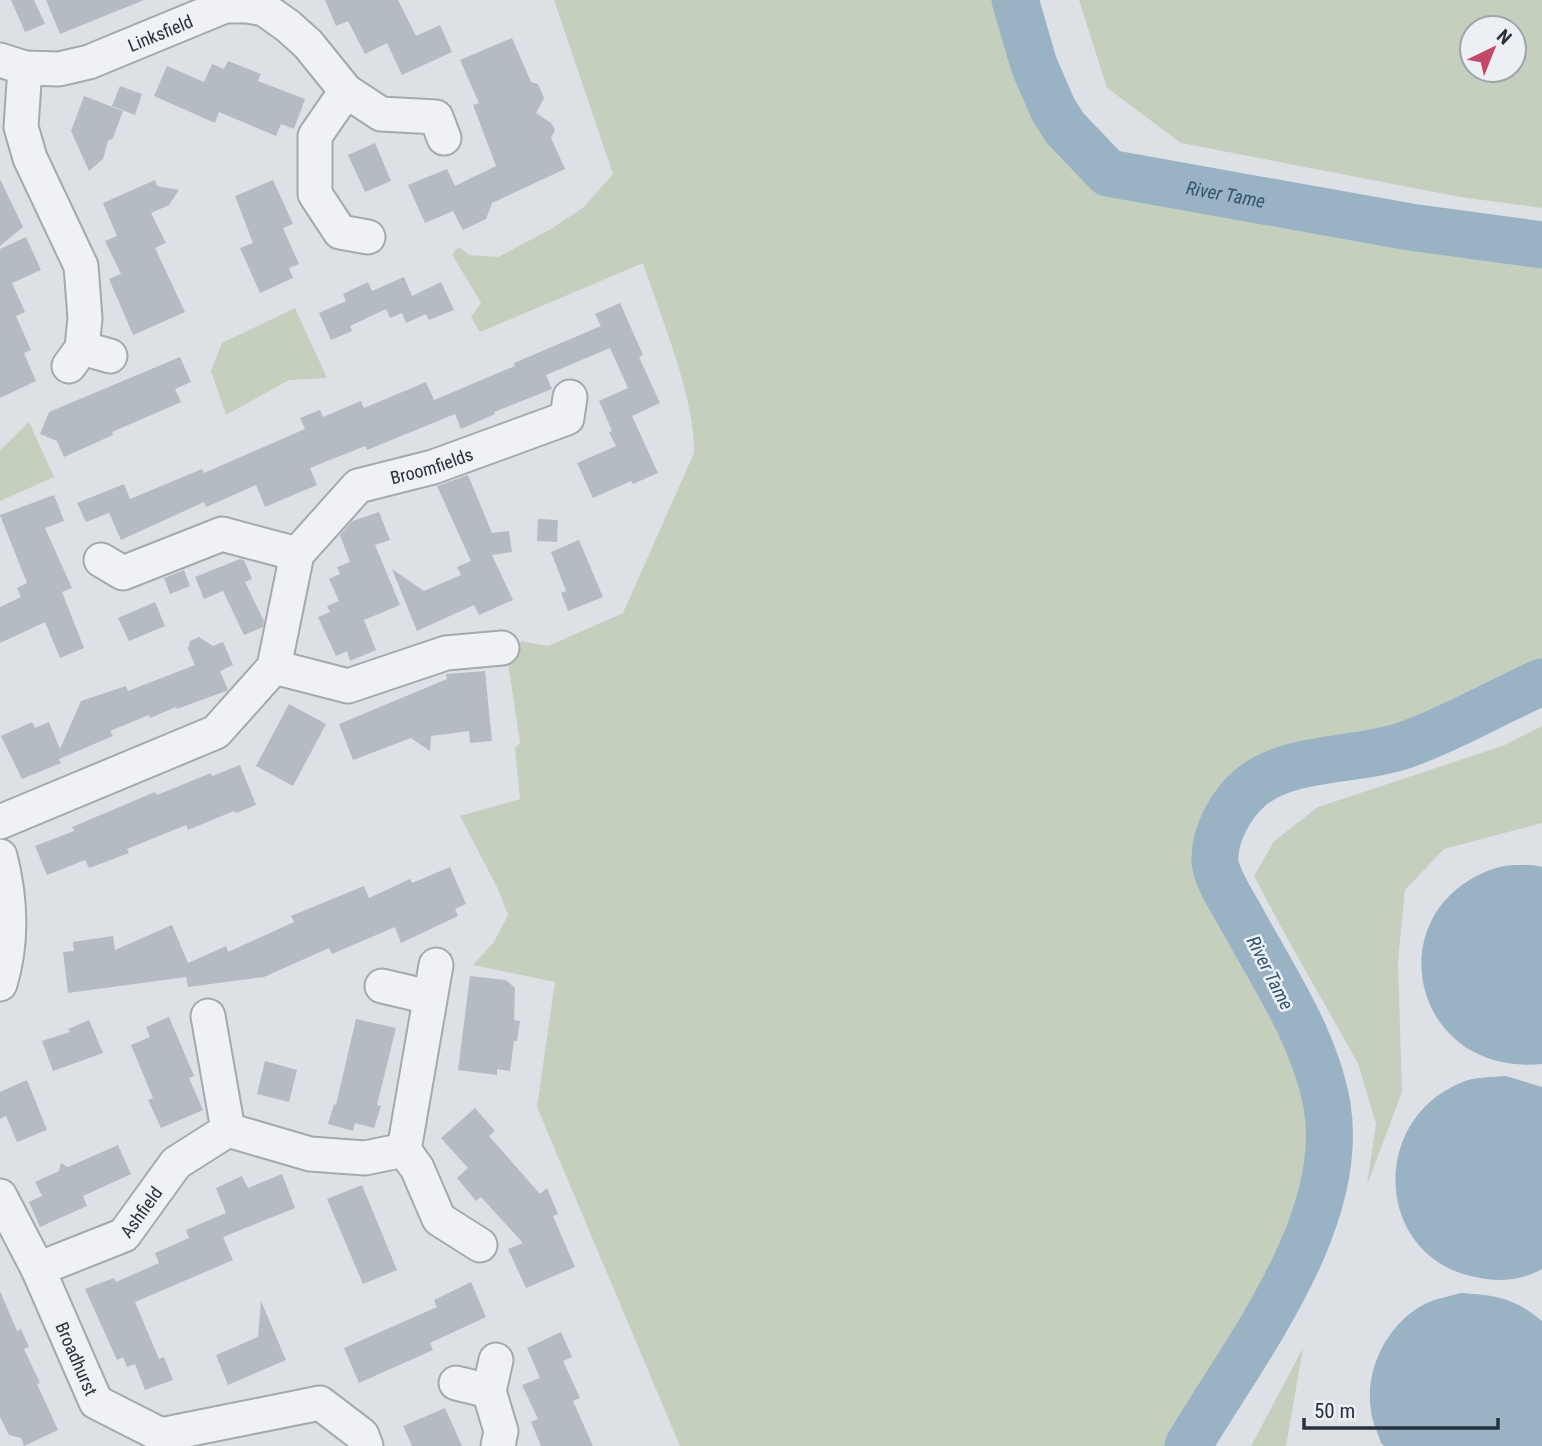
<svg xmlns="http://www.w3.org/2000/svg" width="1542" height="1446" viewBox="0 0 1542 1446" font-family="'Roboto Condensed',sans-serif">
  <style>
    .green { fill: #c4cfbe; fill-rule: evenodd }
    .water { fill: #99b3c4 }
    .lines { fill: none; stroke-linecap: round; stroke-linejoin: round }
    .river { stroke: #99b3c4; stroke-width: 47 }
    .building { fill: #b4bbc2 }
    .minor-casing { stroke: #a3a9af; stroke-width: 37 }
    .minor { stroke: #eff1f4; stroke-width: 33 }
    .labels { text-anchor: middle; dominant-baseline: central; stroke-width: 5; stroke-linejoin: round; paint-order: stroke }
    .street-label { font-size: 18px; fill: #27313b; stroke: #ecf0f4 }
    .water-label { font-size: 19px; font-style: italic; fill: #34536c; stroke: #ecf0f4 }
  </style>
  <rect width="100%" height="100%" fill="#dde1e6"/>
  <g class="green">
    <path d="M 554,0 L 1015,0 L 1034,65 L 1053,109 L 1065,128 L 1108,173 L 1410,227 L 1542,245 L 1542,682 C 1498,701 1453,728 1408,744 C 1360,762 1292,754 1251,787 C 1231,804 1214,834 1216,861 C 1216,879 1236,907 1244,923 C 1276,981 1315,1039 1327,1105 C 1347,1222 1244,1351 1188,1446 L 680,1446 L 537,1107 L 555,982 L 473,965 L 494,942 L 508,915 L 498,889 L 460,816 L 520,799 L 515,748 L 520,743 L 508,663 L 521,641 L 548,646 L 623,613 L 694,453 C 695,397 661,318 643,263 L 480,332 L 471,317 L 481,303 L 452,254 L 459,247 L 469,255 L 498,257 L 551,229 L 584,207 L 613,174 Z"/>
    <path d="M 1079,0 L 1542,0 L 1542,208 L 1460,197 L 1181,143 L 1107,88 ZM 1472,28 L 1514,28 L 1514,70 L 1472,70 Z"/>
    <polygon points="295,308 327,378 289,380 226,415 211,371 222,343"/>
    <polygon points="29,422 54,477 0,501 0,450"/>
    <polygon points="1542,726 1542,823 1444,849 1405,890 1398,962 1402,1092 1367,1185 1376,1124 1358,1063 1287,938 1254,876 1274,841 1318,807 1505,745"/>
    <polygon points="1303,1348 1286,1446 1251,1446"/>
  </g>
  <g class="water">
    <path d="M 1533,865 L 1542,867 L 1542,1064 C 1409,1077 1375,907 1496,868 C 1507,864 1522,865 1533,865 Z"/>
    <path d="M 1506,1076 L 1542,1087 L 1542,1269 C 1522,1280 1501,1282 1480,1278 C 1373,1261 1366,1115 1468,1080 C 1480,1077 1494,1077 1506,1076 Z"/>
    <path d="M 1461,1293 C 1495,1295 1515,1298 1542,1321 L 1542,1446 L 1384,1446 L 1381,1443 C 1378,1433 1372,1422 1371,1411 C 1364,1368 1389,1320 1429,1302 C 1439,1298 1451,1296 1461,1293 Z"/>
  </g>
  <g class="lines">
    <g class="river">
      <path id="s1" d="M 1015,0 L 1034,65 L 1053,109 L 1065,128 L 1108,173 L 1410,227 L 1542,245"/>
      <path d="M 1188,1446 C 1244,1351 1347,1222 1327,1105 C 1315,1039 1276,981 1244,923 C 1236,907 1216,879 1215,861 C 1214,834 1231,804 1251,787 C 1292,754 1360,762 1408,744 C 1453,728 1498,701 1542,682"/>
    </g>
  </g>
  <g class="building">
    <polygon points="11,0 34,0 45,24 25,32"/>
    <polygon points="46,0 144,0 60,34"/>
    <polygon points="325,0 398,0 416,36 440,25 452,52 402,75 387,43 365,54 348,21 336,26"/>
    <polygon points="512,38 531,82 538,84 544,98 536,113 551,123 555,130 551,138 565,169 492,203 486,219 463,230 453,211 425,223 408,185 447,169 455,186 496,166 473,105 479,103 460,60"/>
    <polygon points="228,61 261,74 258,81 305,99 294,129 281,124 276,136 219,112 215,123 154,96 167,66 204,82 212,64 224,69"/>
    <polygon points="120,86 142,94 135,115 112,106"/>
    <polygon points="84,96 123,111 113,138 108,141 103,159 89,171 71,131"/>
    <polygon points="375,143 391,181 365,192 348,155"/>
    <polygon points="0,179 23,227 0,246"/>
    <polygon points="155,180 157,186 179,190 169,205 151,213 166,243 155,248 185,312 133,335 109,279 121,274 105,241 117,236 103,203"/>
    <polygon points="273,180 293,224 283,228 299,264 289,268 293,278 260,293 240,248 253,243 235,196"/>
    <polygon points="26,237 41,270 12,283 25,312 16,316 31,350 24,353 36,381 0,398 0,249"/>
    <polygon points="404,277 412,296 441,282 454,310 429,320 426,314 406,323 402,313 390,318 386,309 350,326 352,331 331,340 319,313 346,301 343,294 368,282 372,291"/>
    <polygon points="620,303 643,355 639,357 660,403 632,416 658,473 633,484 631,481 593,498 577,463 616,446 609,432 612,431 599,401 628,388 610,348 546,375 552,389 494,412 495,414 461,429 455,414 367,450 365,446 310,468 317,485 265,507 256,485 206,507 204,502 121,540 109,513 86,522 77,503 124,484 130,499 202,469 204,473 305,429 300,418 320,410 323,417 361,401 364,408 426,382 434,400 515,366 514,363 601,326 595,314"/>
    <polygon points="180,357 191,382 175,389 181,402 112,432 113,435 64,457 57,441 40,434 49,412"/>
    <polygon points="468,475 492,533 509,531 512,552 492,555 513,600 479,615 474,605 417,631 392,569 424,591 461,575 457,567 471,561 437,486"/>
    <polygon points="54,495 64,521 45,528 72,588 62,592 84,648 60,658 45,622 0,643 0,607 21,597 17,588 27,583 0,515"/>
    <polygon points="379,512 390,540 375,545 400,605 364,620 376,650 350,661 347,651 336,656 318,617 330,612 327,606 339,601 329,579 340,574 337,567 350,562 340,535 352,521"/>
    <polygon points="538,519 558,520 557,542 537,541"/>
    <polygon points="579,540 603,597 568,611 561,593 566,591 551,552"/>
    <polygon points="240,559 244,560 252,579 245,582 264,621 263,627 244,635 223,591 204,599 195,577"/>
    <polygon points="184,570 190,586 170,594 164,578"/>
    <polygon points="155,602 165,626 129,641 118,618"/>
    <polygon points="199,637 213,646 223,642 233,665 220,671 228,690 226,691 177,709 176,707 150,718 149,715 110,731 113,736 59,759 61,763 22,779 1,736 32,722 35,728 49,722 60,749 81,701 126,686 128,691 195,665 188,649 190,641"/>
    <polygon points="485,671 492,741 470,743 469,731 431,736 430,751 411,738 353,760 339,724 447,679 446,674"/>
    <polygon points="289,704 326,724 293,786 256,766"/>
    <polygon points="240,765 256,805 236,813 234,811 188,830 186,825 127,849 129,853 89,868 85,860 47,875 35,846 74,831 72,827 155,792 157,795 211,773 212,776"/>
    <polygon points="450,867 466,904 455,909 458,916 401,943 395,927 332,954 329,948 264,977 188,987 186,977 68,993 63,952 74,951 73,942 113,936 115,950 172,925 188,963 226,946 228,952 294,922 291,916 364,886 369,898 410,879 412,883"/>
    <polygon points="470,976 506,980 515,988 514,1020 520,1021 517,1041 514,1041 510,1071 497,1069 497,1075 458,1070"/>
    <polygon points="169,1017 194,1076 189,1078 203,1110 161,1128 148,1100 153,1098 131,1045 150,1037 146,1027"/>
    <polygon points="356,1019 396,1028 377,1105 381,1106 374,1128 355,1123 353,1131 328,1124 334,1104 336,1105"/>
    <polygon points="89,1020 103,1053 53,1071 42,1041 70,1032 68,1029"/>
    <polygon points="265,1061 297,1070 289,1102 257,1094"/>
    <polygon points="27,1080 47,1130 17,1142 6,1116 0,1119 0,1092"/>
    <polygon points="475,1108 495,1131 489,1136 540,1194 547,1188 558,1214 553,1216 575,1267 526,1288 508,1249 523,1243 481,1197 476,1201 457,1178 468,1168 441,1138"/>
    <polygon points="118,1145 131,1174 83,1196 87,1206 40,1227 29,1202 42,1196 35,1182 59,1171 61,1163 68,1167"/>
    <polygon points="282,1174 295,1208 223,1237 233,1260 135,1302 159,1359 164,1357 173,1380 145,1390 135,1364 127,1367 123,1357 117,1360 85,1289 114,1278 116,1282 159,1263 155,1253 189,1238 186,1230 226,1213 216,1188 242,1176 248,1188"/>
    <polygon points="362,1185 397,1270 363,1284 327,1199"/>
    <polygon points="471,1282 486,1317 430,1343 433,1350 359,1383 344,1348 437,1307 434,1300"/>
    <polygon points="0,1291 17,1331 21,1329 29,1347 24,1349 40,1383 37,1384 58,1430 24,1446 21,1438 9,1435 0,1417"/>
    <polygon points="261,1301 286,1360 228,1385 216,1355 258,1337"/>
    <polygon points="561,1332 572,1357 563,1361 580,1398 573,1401 593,1446 541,1446 531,1422 538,1419 522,1385 540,1378 527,1348"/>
    <polygon points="445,1408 462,1446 412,1446 403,1426"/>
  </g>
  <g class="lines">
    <g class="minor-casing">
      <g id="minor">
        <path id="s2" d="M 0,60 L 25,68 L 59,69 L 89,62 L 225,6 L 247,6 L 264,9 L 288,26 L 308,44 L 346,91 L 381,114 L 436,117 L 444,138"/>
        <polyline points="25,68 21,127 30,158 81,266 85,318 82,348 69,366"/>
        <polyline points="346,91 315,136 315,194 340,232 368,237"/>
        <polyline points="82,348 110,356"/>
        <polyline points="101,560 123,573 222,534 297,554"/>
        <polyline points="274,667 348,686 446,653 502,648"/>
        <path id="s3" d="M 0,822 L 216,732 L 274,667 L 297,554 L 358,486 L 433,467 L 567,418 L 570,397"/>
        <path d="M 0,856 C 11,899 13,941 0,984"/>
        <polyline points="382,986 429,997"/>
        <polyline points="208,1016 228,1130"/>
        <polyline points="404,1150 417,1168 439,1219 480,1245"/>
        <path id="s4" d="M 0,1196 L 38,1269 L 96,1402 L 161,1435 L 320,1403 L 362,1435 L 366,1446"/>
        <path id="s5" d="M 38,1269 L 124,1235 L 176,1163 L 228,1130 L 310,1154 L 365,1158 L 404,1150 L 436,965"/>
        <polyline points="496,1360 489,1391 501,1431 498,1446"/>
        <polyline points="456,1383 489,1391"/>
      </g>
    </g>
    <use href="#minor" class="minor"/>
  </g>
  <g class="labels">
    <g class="street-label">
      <text stroke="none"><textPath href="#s2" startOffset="168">Linksfield</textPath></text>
      <text stroke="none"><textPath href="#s3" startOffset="604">Broomfields</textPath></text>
      <text stroke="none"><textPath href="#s5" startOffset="121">Ashfield</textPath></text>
      <text stroke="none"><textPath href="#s4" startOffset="180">Broadhurst</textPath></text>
    </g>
    <g class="water-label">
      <text stroke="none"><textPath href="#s1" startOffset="320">River Tame</textPath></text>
      <text transform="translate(1270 973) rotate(63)">River Tame</text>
    </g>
  </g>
  <g transform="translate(1493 49) rotate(43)"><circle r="33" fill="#ecf0f4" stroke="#9da4aa" stroke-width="2"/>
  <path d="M0-5L12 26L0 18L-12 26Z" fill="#c44868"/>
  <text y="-10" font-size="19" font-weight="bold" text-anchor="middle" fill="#27313b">N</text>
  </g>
  <path d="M1304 1418v10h194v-10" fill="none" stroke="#27313b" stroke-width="3.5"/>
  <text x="1314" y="1418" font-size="21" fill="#27313b" stroke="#ecf0f4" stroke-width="5" paint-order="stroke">50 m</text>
</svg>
